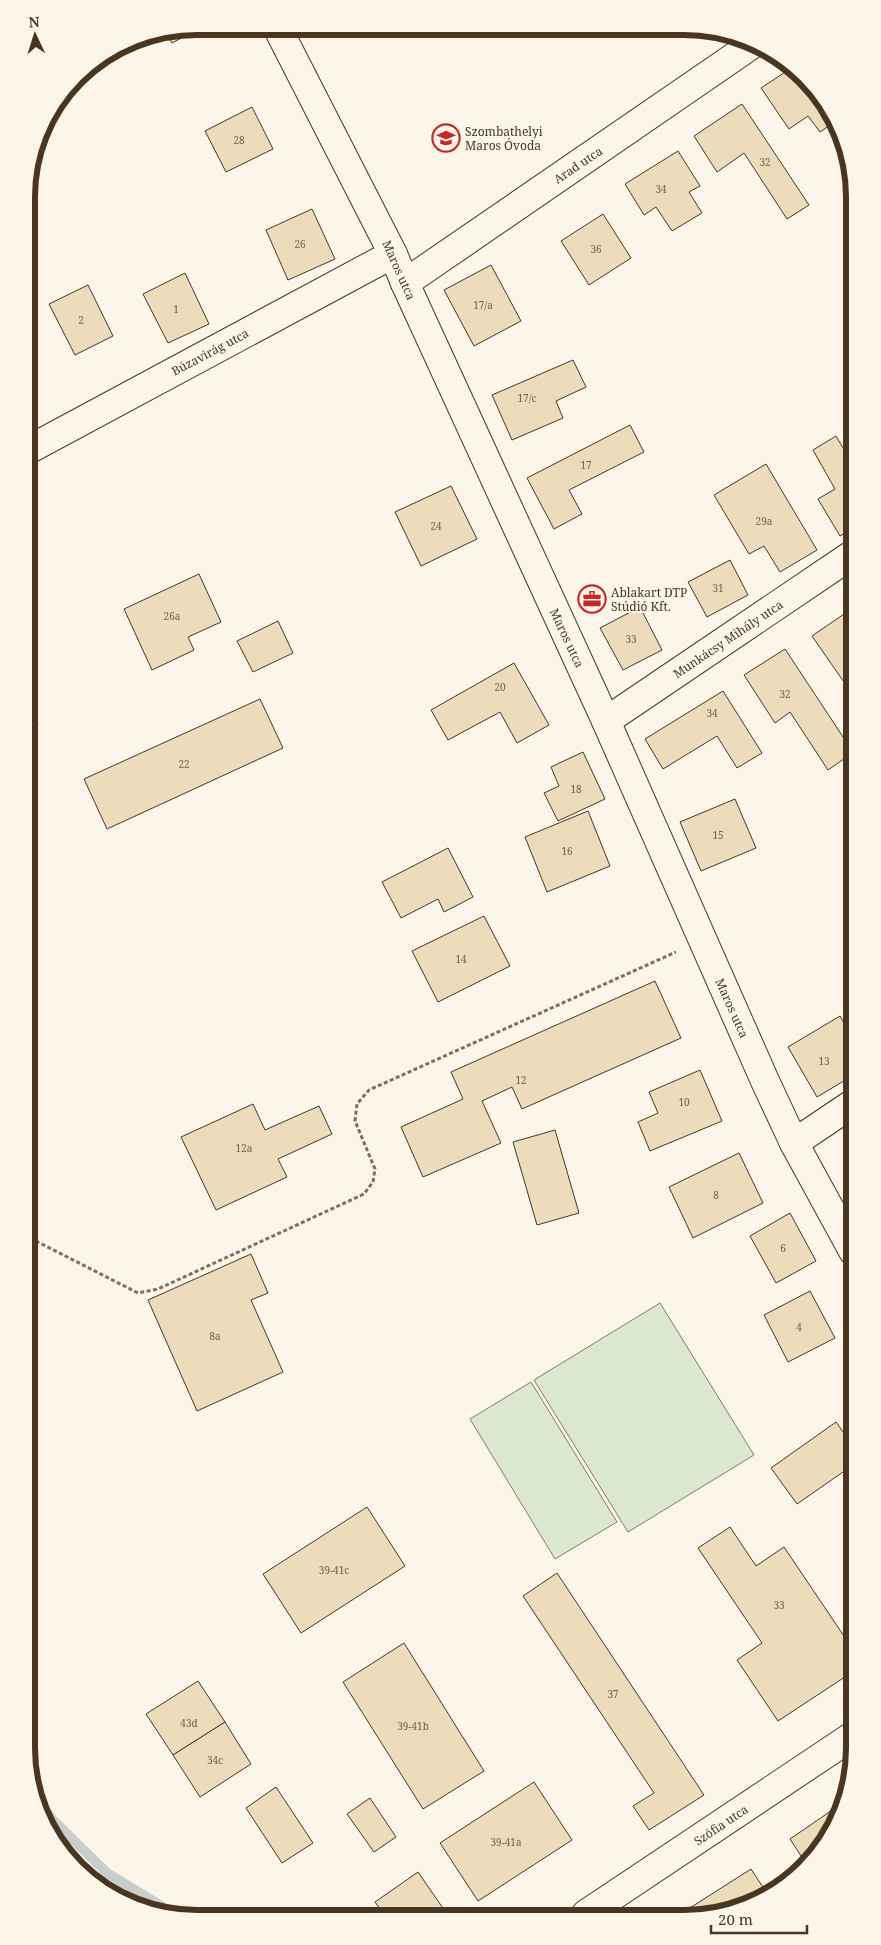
<svg xmlns="http://www.w3.org/2000/svg" width="881" height="1945" viewBox="0 0 881 1945" font-family="'Noto Serif',serif">
  <style>
    .green { fill: #dce7d0; stroke: #887966 }
    .lines { fill: none; stroke-linecap: round; stroke-linejoin: round }
    .stream { stroke: #c9cecd; stroke-width: 10 }
    .building { fill: #ecdcbc; stroke: #4a3520 }
    .minor-casing { stroke: #4a3520; stroke-width: 30 }
    .path { stroke: #7f6f5c; stroke-width: 3; stroke-dasharray: 4 2.5; stroke-linecap: butt }
    .minor { stroke: #fbf6e9; stroke-width: 28 }
    .labels { text-anchor: middle; dominant-baseline: central; stroke-width: 4; stroke-linejoin: round; paint-order: stroke }
    .number-label { font-size: 10px; fill: #725f47 }
    .poi-label { font-size: 12px; fill: #4a3520; stroke: #fbf6e9; text-anchor: start }
    .street-label { font-size: 12px; fill: #4a3520; stroke: #fbf6e9 }
    .rim { fill: none; stroke: #4a3520; stroke-width: 6 }
  </style>
  <rect width="100%" height="100%" fill="#fbf6e9"/>
  <g class="green">
    <polygon points="660,1303 754,1455 628,1532 534,1380"/>
    <polygon points="531,1382 617,1522 555,1559 470,1419"/>
  </g>
  <g class="lines">
    <polyline class="stream" points="36,1800 53,1820 107,1873 176,1915"/>
  </g>
  <g class="building">
    <polygon points="197,26 204,26 172,43 166,32"/>
    <polygon points="703,29 717,29 718,30 708,37"/>
    <polygon points="793,67 797,69 832,111 836,121 820,132 808,116 789,129 761,88"/>
    <polygon points="742,104 809,205 787,219 744,153 717,172 694,136"/>
    <polygon points="252,107 273,149 226,172 205,131"/>
    <polygon points="678,151 700,186 689,192 702,213 672,231 656,207 644,215 625,184"/>
    <polygon points="312,209 335,259 288,280 266,230"/>
    <polygon points="603,214 631,258 589,285 561,241"/>
    <polygon points="491,265 521,321 474,346 444,290"/>
    <polygon points="185,273 209,324 168,343 143,294"/>
    <polygon points="88,285 113,336 75,355 49,304"/>
    <polygon points="27,357 37,376 27,381"/>
    <polygon points="573,360 586,387 556,401 563,418 512,440 492,395"/>
    <polygon points="630,425 644,452 569,490 582,514 554,529 527,478"/>
    <polygon points="836,436 850,460 850,530 840,536 818,499 835,489 813,450"/>
    <polygon points="766,464 817,550 780,572 764,546 749,554 714,495"/>
    <polygon points="451,486 477,539 421,566 395,512"/>
    <polygon points="730,560 748,595 707,617 688,582"/>
    <polygon points="199,574 221,622 188,637 194,650 152,670 124,609"/>
    <polygon points="640,607 662,650 623,670 600,628"/>
    <polygon points="850,610 851,682 846,685 812,636"/>
    <polygon points="278,621 293,653 253,672 237,641"/>
    <polygon points="785,649 851,749 851,754 828,770 790,712 775,723 744,675"/>
    <polygon points="514,663 549,725 517,743 500,712 448,740 431,710"/>
    <polygon points="723,691 762,753 737,768 717,736 663,769 645,739"/>
    <polygon points="260,699 283,748 107,829 84,779"/>
    <polygon points="28,703 38,724 29,728"/>
    <polygon points="583,752 605,799 558,821 544,793 559,786 551,767"/>
    <polygon points="735,799 756,848 701,871 680,822"/>
    <polygon points="588,811 610,866 547,892 525,837"/>
    <polygon points="448,848 473,897 444,912 438,899 401,918 382,882"/>
    <polygon points="484,916 510,966 438,1002 412,951"/>
    <polygon points="655,981 681,1038 522,1109 512,1087 482,1101 501,1143 423,1177 401,1127 463,1099 451,1072"/>
    <polygon points="840,1016 852,1037 852,1076 817,1097 788,1047"/>
    <polygon points="700,1070 722,1121 650,1151 638,1122 658,1113 649,1092"/>
    <polygon points="253,1104 265,1130 319,1106 332,1134 278,1159 287,1177 216,1210 181,1137"/>
    <polygon points="555,1130 579,1213 537,1225 513,1142"/>
    <polygon points="739,1153 763,1203 693,1238 669,1187"/>
    <polygon points="790,1213 816,1261 776,1283 750,1236"/>
    <polygon points="251,1254 268,1293 251,1300 283,1372 197,1411 148,1300"/>
    <polygon points="810,1291 835,1338 788,1362 764,1315"/>
    <polygon points="836,1422 853,1446 853,1465 797,1504 771,1468"/>
    <polygon points="367,1507 405,1566 301,1633 263,1574"/>
    <polygon points="730,1527 756,1566 784,1547 854,1651 854,1671 778,1721 737,1660 762,1643 698,1548"/>
    <polygon points="557,1573 704,1795 649,1830 633,1806 654,1793 523,1596"/>
    <polygon points="404,1643 484,1771 423,1809 343,1682"/>
    <polygon points="198,1681 225,1722 173,1755 146,1714"/>
    <polygon points="225,1722 251,1764 200,1797 173,1755"/>
    <polygon points="534,1782 572,1840 478,1901 440,1843"/>
    <polygon points="276,1787 313,1843 282,1863 246,1808"/>
    <polygon points="370,1798 396,1837 374,1852 347,1814"/>
    <polygon points="844,1802 842,1813 813,1860 807,1865 790,1839"/>
    <polygon points="751,1869 768,1895 728,1913 682,1913"/>
    <polygon points="418,1872 447,1914 384,1914 375,1902"/>
  </g>
  <g class="lines">
    <g class="minor-casing">
      <g id="minor">
        <polyline points="277,27 393,254 405,283 606,721 765,1081 794,1143 853,1251"/>
        <polyline points="405,283 750,46"/>
        <polyline points="28,450 393,254"/>
        <polyline points="606,721 850,556"/>
        <polyline points="794,1143 852,1104"/>
        <polyline points="586,1914 854,1735"/>
      </g>
    </g>
    <polyline class="path" points="30,1238 138,1293 158,1289 364,1194 373,1182 375,1169 355,1121 357,1104 369,1090 676,952"/>
    <use href="#minor" class="minor"/>
  </g>
  <defs>
    <g id="school-ring" transform="scale(1.4375)"><circle r="9.5" fill="#fbf6e9" stroke="#c62828" stroke-width="1.5"/><path d="M0-5L7-2L0 1L-7-2ZM-4 1L0 2.5L4 1V4Q0 6-4 4Z" fill="#c62828"/></g>
    <g id="office-ring" transform="scale(1.4375)"><circle r="9.5" fill="#fbf6e9" stroke="#c62828" stroke-width="1.5"/><path d="M-6-3h4V-5.5h4V-3h4V5H-6ZM-1-4.5V-3h2v-1.5ZM-6 0V1H6V0Z" fill="#c62828"/></g>
  </defs>
  <g fill-rule="evenodd">
    <use href="#school-ring" x="446" y="138"/>
    <use href="#office-ring" x="592" y="599"/>
  </g>
  <g class="labels">
    <g class="number-label">
      <text x="239" y="140">28</text>
      <text x="765" y="162">32</text>
      <text x="661" y="189">34</text>
      <text x="300" y="244">26</text>
      <text x="596" y="249">36</text>
      <text x="483" y="305">17/a</text>
      <text x="176" y="309">1</text>
      <text x="81" y="320">2</text>
      <text x="527" y="398">17/c</text>
      <text x="586" y="465">17</text>
      <text x="764" y="521">29a</text>
      <text x="436" y="526">24</text>
      <text x="718" y="588">31</text>
      <text x="172" y="616">26a</text>
      <text x="631" y="639">33</text>
      <text x="500" y="687">20</text>
      <text x="785" y="694">32</text>
      <text x="712" y="713">34</text>
      <text x="184" y="764">22</text>
      <text x="576" y="789">18</text>
      <text x="718" y="835">15</text>
      <text x="567" y="851">16</text>
      <text x="461" y="959">14</text>
      <text x="824" y="1061">13</text>
      <text x="521" y="1080">12</text>
      <text x="684" y="1102">10</text>
      <text x="244" y="1148">12a</text>
      <text x="716" y="1195">8</text>
      <text x="783" y="1248">6</text>
      <text x="799" y="1327">4</text>
      <text x="215" y="1336">8a</text>
      <text x="334" y="1570">39-41c</text>
      <text x="779" y="1605">33</text>
      <text x="613" y="1694">37</text>
      <text x="189" y="1723">43d</text>
      <text x="413" y="1726">39-41b</text>
      <text x="215" y="1760">34c</text>
      <text x="506" y="1842">39-41a</text>
    </g>
    <g class="poi-label">
      <text x="465" y="131">Szombathelyi<tspan x="465" dy="14">Maros Óvoda</tspan></text>
      <text x="611" y="592">Ablakart DTP<tspan x="611" dy="14">Stúdió Kft.</tspan></text>
    </g>
    <g class="street-label">
      <text transform="translate(578 165) rotate(-34)">Arad utca</text>
      <text transform="translate(399 270) rotate(66)">Maros utca</text>
      <text transform="translate(210 352) rotate(-28)">Búzavirág utca</text>
      <text transform="translate(567 638) rotate(65)">Maros utca</text>
      <text transform="translate(728 639) rotate(-34)">Munkácsy Mihály utca</text>
      <text transform="translate(732 1008) rotate(66)">Maros utca</text>
      <text transform="translate(721 1825) rotate(-34)">Szófia utca</text>
    </g>
  </g>
  <path d="M0 0H881V1945H0ZM197 35H684A162 162 0 0 1 846 197V1748A162 162 0 0 1 684 1910H197A162 162 0 0 1 35 1748V197A162 162 0 0 1 197 35Z" fill="#fbf6e9" fill-rule="evenodd"/>
  <path class="rim" d="M197 35H684A162 162 0 0 1 846 197V1748A162 162 0 0 1 684 1910H197A162 162 0 0 1 35 1748V197A162 162 0 0 1 197 35Z"/>
  <g transform="translate(35 35) rotate(356)" stroke="#fbf6e9" stroke-width="4" paint-order="stroke">
  <path d="M0-4L9 19L0 12L-9 19Z" fill="#4a3520"/>
  <text y="-8" font-size="14" font-weight="bold" text-anchor="middle" fill="#4a3520">N</text>
  </g>
  <path d="M711 1925v8h96v-8" fill="none" stroke="#4a3520" stroke-width="2.5"/>
  <text x="718" y="1925" font-size="15" fill="#4a3520" stroke="#fbf6e9" stroke-width="4" paint-order="stroke">20 m</text>
</svg>
